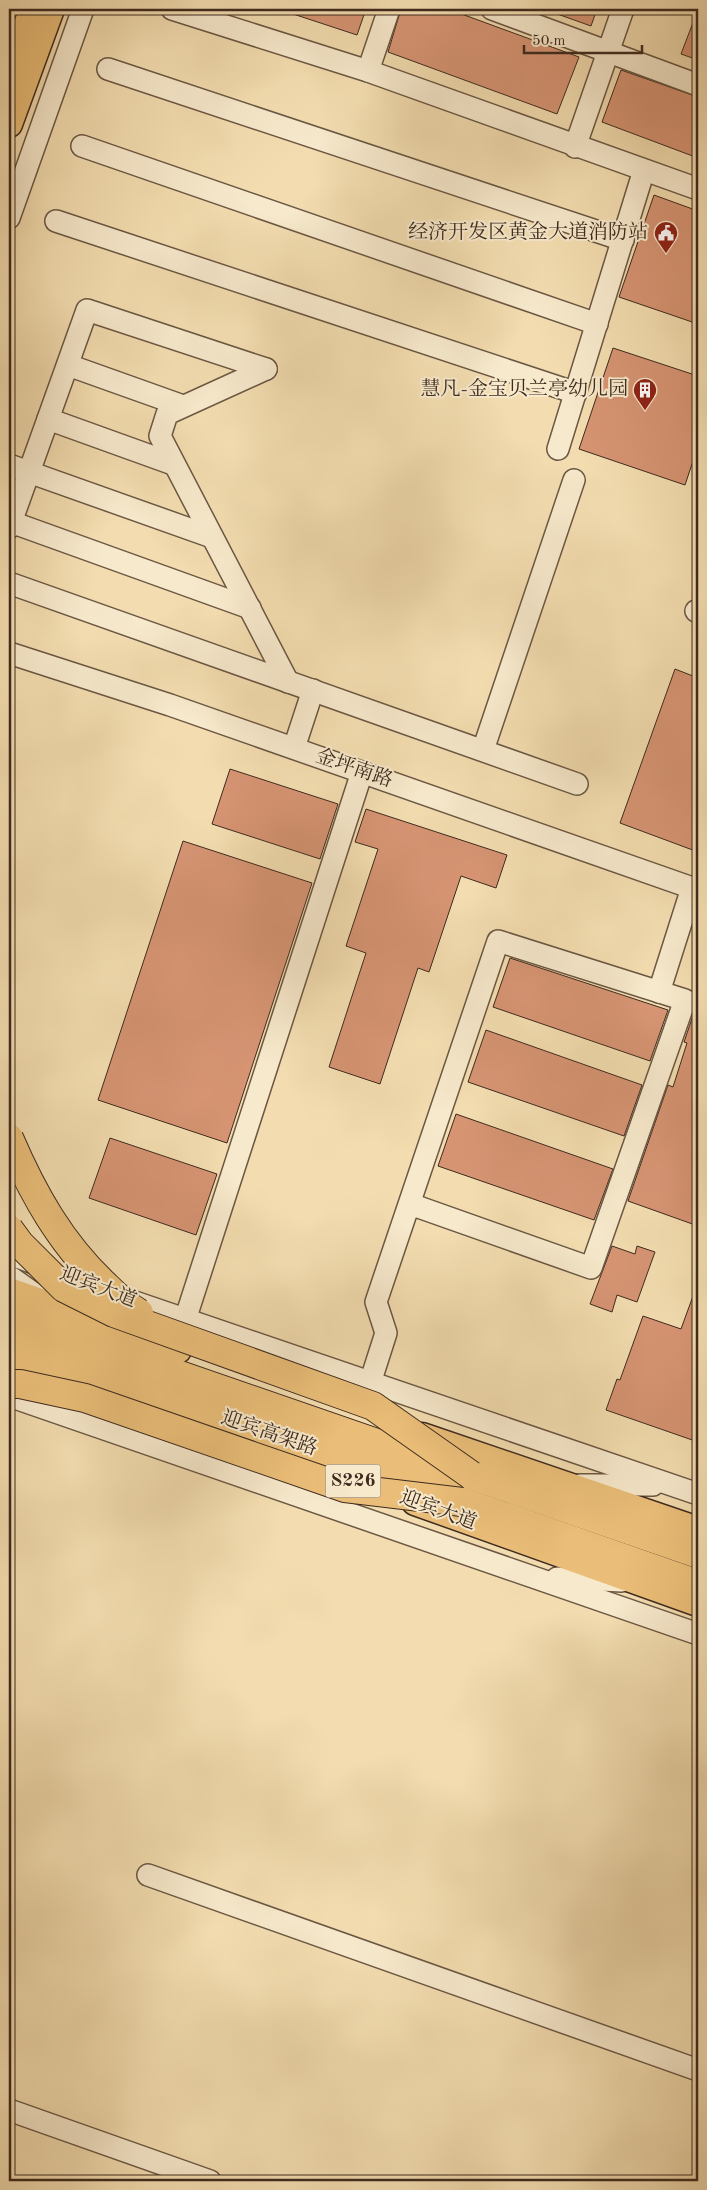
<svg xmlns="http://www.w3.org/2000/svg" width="707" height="2190" viewBox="0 0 707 2190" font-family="'Old Standard TT','Noto Serif SC',serif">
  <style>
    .building { fill: #d69473; stroke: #3e2a1f }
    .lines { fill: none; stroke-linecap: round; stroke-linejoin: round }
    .minor-casing { stroke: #6b5743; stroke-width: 24 }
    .major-casing { stroke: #3e2a1f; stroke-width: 29 }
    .highway-casing { stroke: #3e2a1f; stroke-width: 30 }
    .minor { stroke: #f7e9cc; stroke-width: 21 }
    .major { stroke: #eabe78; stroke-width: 26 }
    .highway { stroke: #eabe78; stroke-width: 28 }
    .highway-bridge-casing { stroke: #3e2a1f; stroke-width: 30; stroke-linecap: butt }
    .highway-bridge { stroke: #eabe78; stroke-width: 28 }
    .labels { text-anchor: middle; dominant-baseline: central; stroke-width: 4; stroke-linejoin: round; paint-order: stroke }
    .shield { fill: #f7e9cc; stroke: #766353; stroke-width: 1 }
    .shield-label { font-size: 19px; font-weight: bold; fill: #3e2a1f }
    .poi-label { font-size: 20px; fill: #3e2a1f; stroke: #f7e9cc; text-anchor: end }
    .street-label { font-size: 20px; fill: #3e2a1f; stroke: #f7e9cc }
  </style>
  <rect width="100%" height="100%" fill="#f3ddb0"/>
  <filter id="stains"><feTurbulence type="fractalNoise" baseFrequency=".004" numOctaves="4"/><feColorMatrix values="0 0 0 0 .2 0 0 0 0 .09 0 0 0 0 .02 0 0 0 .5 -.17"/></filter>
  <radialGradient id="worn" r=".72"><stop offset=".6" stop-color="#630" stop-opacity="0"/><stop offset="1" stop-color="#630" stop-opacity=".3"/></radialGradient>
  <g class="building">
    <polygon points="284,9 366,9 357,35 284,11"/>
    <polygon points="401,9 448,9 579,57 557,114 388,52"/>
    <polygon points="547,9 597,9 591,26 546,10"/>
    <polygon points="697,12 698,13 698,60 681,54"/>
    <polygon points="621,70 698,97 698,158 602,122"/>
    <polygon points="654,195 698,211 698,324 619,297"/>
    <polygon points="613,348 698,376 698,446 685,485 579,449"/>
    <polygon points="675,669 698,678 698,852 620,823"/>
    <polygon points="230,769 338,804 320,859 212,824"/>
    <polygon points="366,809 507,855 496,888 461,876 429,972 418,968 380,1084 329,1067 366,953 346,946 378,849 355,842"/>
    <polygon points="183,841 312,883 227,1143 98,1100"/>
    <polygon points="510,958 668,1010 650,1061 493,1007"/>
    <polygon points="696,991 698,991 698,1226 628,1201 668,1085 673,1087 687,1043 684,1042 697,1004"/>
    <polygon points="486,1030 642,1085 624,1136 468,1082"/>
    <polygon points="456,1114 613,1169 594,1220 438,1166"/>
    <polygon points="110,1138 217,1174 196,1235 89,1198"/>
    <polygon points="612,1246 635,1254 637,1246 655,1252 637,1302 617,1295 612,1312 590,1304"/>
    <polygon points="697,1285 698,1286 698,1442 606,1410 617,1379 620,1380 643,1316 681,1329"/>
  </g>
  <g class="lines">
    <g class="minor-casing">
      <g id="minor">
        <polyline points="172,9 368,71 698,189"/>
        <polyline points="492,9 698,85"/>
        <polyline points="108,69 623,240"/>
        <polyline points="368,71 389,9"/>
        <polyline points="82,146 597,324"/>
        <polyline points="575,147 623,9"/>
        <polyline points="9,218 83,9"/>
        <polyline points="56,221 576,393"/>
        <polyline points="68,365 183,406"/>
        <polyline points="266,369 167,414 160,436 288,682"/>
        <polyline points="48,419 173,464"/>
        <polyline points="558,449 644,170"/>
        <polyline points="9,465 212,537"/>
        <polyline points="11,522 250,608"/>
        <polyline points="9,528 87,310 266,369"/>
        <polyline points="9,583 577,784"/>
        <polyline points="696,611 698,612"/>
        <polyline points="9,653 170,705 698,890"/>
        <polyline points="294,748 313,690"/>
        <polyline points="483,750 574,480"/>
        <polyline points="659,992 692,888"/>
        <polyline points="9,1254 39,1265"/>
        <polyline points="9,1276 36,1295"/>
        <polyline points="126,1299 698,1494"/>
        <polyline points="185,1320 362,772"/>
        <polyline points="370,1383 386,1333 376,1302 498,941 685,1000 591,1268 410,1204"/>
        <polyline points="9,1396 698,1634"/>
        <polyline points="579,1485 653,1485"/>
        <polyline points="557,1578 622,1581"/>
        <polyline points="148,1875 698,2070"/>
        <polyline points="9,2110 210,2181"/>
      </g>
    </g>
    <g class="major-casing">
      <g id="major">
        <polyline points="9,124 51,9"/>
        <polyline points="9,1291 178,1350"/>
        <polyline points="9,1358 107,1393"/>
        <polyline points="422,1436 698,1530"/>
        <polyline points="415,1502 698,1603"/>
      </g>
    </g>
    <g class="highway-casing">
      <g id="highway">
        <polyline points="9,76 34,9"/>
        <polyline points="9,1316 698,1554"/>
        <polyline points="9,1343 698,1584"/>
      </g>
    </g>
    <use href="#minor" class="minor"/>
    <use href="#major" class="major"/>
    <use href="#highway" class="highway"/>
    <g class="highway-bridge-casing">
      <g id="highway-bridge">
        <path d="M 9,1138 C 33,1194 61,1244 106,1286 C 116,1296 126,1305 139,1313"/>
        <polyline points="9,1229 20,1244 64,1288 114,1313 373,1406 471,1475"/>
        <polyline points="9,1384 20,1384 85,1398 345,1488 462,1502"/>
      </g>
    </g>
    <use href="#highway-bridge" class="highway-bridge"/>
  </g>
  <defs>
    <g id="civic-pin" transform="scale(1.25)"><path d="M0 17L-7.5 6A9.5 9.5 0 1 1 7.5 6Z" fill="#8f2418" stroke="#f7e9cc"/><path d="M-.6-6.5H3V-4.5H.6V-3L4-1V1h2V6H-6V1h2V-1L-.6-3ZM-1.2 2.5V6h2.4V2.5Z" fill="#fff"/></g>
    <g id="building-pin" transform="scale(1.25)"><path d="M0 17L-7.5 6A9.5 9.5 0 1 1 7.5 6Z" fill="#8f2418" stroke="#f7e9cc"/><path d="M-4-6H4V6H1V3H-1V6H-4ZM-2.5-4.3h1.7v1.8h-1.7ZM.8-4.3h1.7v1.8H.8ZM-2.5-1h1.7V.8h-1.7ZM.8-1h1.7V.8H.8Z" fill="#fff"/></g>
  </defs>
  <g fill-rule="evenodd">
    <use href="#civic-pin" x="666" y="233"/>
    <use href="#building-pin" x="645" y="390"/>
  </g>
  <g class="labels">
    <rect class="shield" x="325.5" y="1464.5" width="55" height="33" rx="4"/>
    <g class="shield-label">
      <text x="353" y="1481">S226</text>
    </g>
    <g class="poi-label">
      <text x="648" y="233">经济开发区黄金大道消防站</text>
      <text x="628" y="390">慧凡-金宝贝兰亭幼儿园</text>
    </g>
    <g class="street-label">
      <text transform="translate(354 769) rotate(19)">金坪南路</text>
      <text transform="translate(98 1288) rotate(21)">迎宾大道</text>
      <text transform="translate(269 1434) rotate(19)">迎宾高架路</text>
      <text transform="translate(438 1511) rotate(20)">迎宾大道</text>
    </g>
  </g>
  <rect width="707" height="2190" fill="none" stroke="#f3ddb0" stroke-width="30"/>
  <rect x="10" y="10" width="687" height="2170" fill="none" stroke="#3e2a1f" stroke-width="2.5"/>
  <rect x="15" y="15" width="677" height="2160" fill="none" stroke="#3e2a1f"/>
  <path d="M524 45v8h118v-8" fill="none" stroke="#3e2a1f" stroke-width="2.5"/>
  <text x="532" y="45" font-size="15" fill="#3e2a1f" stroke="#f7e9cc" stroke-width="4" paint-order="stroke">50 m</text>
  <rect width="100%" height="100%" filter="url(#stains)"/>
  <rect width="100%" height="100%" fill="url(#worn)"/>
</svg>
